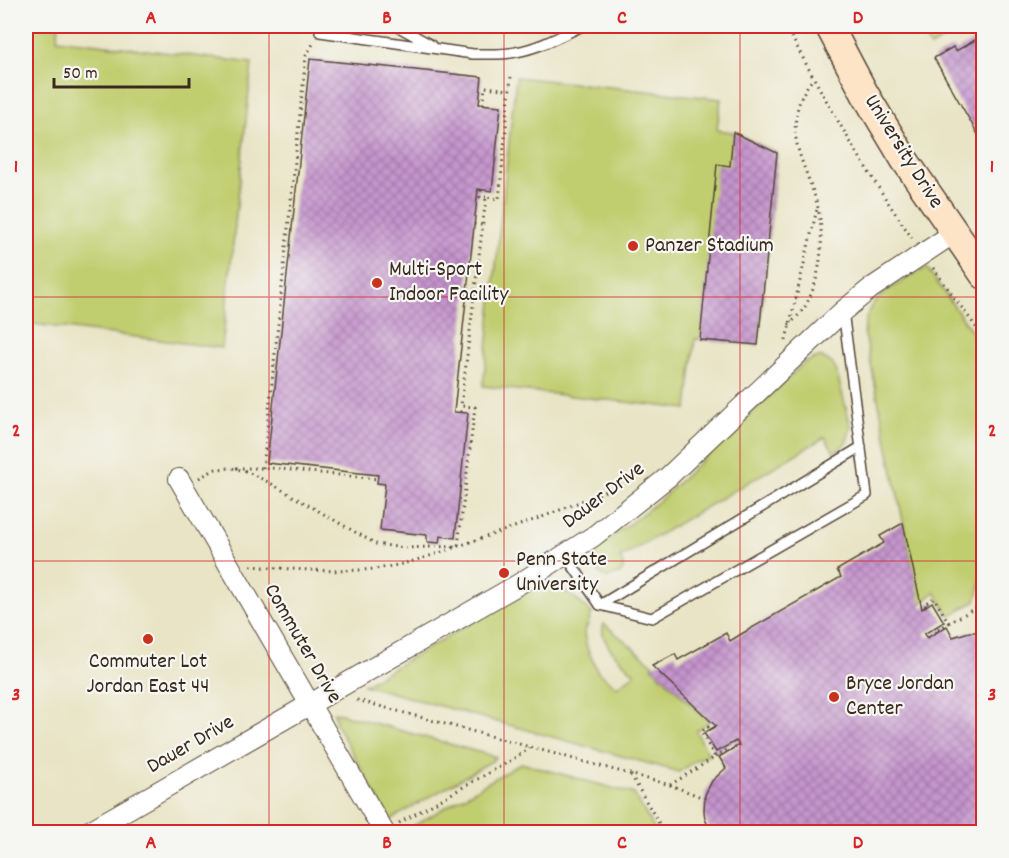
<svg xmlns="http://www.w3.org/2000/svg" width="1009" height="858" viewBox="0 0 1009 858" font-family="Dekko,sans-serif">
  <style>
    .green { fill: #c1ce70; stroke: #7e7c47; stroke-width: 1.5 }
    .building { fill: url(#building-cross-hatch) }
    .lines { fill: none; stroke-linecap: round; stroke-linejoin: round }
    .lane-casing { stroke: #554637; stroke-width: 12 }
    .street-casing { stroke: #554637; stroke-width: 22 }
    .secondary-casing { stroke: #554637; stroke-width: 30 }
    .path { stroke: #554637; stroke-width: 3; stroke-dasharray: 1.5 4.5; stroke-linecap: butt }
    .lane { stroke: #fff; stroke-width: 9 }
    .street { stroke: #fff; stroke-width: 20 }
    .secondary { stroke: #fee4c6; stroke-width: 27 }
    .grid { fill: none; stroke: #d62828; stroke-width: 1.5; stroke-opacity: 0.55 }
    .poi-dot { fill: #c8321e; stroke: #f6f6f2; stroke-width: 2 }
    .labels { text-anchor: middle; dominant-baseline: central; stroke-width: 4.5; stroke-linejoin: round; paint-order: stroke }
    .street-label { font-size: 22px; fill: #3b2a1e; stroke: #f6f6f2 }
    .poi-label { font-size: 22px; fill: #3b2a1e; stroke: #f6f6f2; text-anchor: start }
    .neatline { fill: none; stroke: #d62828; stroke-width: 2 }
    .grid-label { font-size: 20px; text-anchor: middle; font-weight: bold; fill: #d62828 }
  </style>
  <defs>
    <pattern id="building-cross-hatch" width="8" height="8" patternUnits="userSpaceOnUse" patternTransform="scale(1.5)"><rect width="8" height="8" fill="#c594cd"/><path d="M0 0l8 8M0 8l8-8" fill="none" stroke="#a179a6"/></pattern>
  </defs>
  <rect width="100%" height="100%" fill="#f6f6f2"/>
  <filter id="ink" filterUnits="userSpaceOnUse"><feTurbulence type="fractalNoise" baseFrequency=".0167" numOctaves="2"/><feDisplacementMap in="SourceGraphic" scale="12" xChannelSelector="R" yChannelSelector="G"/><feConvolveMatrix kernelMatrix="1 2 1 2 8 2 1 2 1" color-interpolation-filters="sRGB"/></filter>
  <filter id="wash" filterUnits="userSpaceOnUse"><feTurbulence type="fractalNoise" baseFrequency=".008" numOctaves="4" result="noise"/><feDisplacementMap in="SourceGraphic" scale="24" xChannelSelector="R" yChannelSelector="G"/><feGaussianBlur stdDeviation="1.35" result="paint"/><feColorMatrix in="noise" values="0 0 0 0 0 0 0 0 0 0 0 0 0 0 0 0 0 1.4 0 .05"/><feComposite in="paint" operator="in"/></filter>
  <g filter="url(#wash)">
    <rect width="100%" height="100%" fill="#e9e4c5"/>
    <g class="green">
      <polygon points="26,26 59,26 57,39 252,63 222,348 26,323"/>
      <polygon points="918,26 968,26 930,47"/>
      <polygon points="516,77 721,99 717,130 733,132 777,153 758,345 695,339 687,409 483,386"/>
      <path d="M 927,268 L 983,347 L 983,575 L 976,601 L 960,610 L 950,617 L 935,592 L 920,604 L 864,331 C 865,321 867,312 873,304 C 881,293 914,274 927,268 Z"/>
      <path d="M 820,357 L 832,363 L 836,370 L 851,427 L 847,441 L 842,447 L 834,452 L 825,437 L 620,558 C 628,573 620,574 607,578 C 593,570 587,559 599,547 L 659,501 L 804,363 L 813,359 Z"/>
      <path d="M 552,585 C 568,590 579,602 592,613 L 584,634 L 587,648 L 598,672 L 617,687 L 635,674 C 624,662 596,642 604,624 L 654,665 L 652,667 L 709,722 L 696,731 L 709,755 L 696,760 L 679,772 L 364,685 L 530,589 L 538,586 Z"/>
      <polygon points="334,712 496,757 492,761 390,820 336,724"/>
      <polygon points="521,763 634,794 656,832 403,832"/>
    </g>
    <g id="blocks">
      <g class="building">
        <polygon points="984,35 984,145 934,58 953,47 956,51"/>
        <polygon points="310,59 482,77 479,104 501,106 492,191 478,189 454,412 468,413 455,538 440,536 439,543 427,542 427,535 380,530 385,484 377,483 378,475 267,463"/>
        <polygon points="733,132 777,153 758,345 700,340 717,164 730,166"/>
        <polygon points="903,523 922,609 932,602 944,622 924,634 927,638 947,626 953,637 969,632 984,632 984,832 705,832 710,830 705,819 704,811 705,795 712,781 726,768 719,757 739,745 736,741 716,752 704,733 716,726 652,666 675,654 678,660 726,633 730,641 743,633 841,577 837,570 884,543 880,536"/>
      </g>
    </g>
  </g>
  <g filter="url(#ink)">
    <use href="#blocks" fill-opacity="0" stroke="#554637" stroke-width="1.5"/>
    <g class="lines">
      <g class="lane-casing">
        <g id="lane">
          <path d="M 323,26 L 320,32 L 473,54 C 487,54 502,55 516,52 C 539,48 561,36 582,26"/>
          <polyline points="397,26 431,45"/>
          <polyline points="565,555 600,605 652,618 867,495 843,311"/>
          <polyline points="600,605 861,447"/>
        </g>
      </g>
      <g class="street-casing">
        <g id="street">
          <polyline points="179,479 384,832"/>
          <polyline points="88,832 519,584 594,536 668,477 843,311 870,289 954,233"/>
        </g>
      </g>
      <g class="secondary-casing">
        <polyline id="secondary" points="829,26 865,94 904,159 984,275"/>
      </g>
      <g class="path">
        <path d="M 786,26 C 824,99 865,170 912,238"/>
        <polyline points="483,104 485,87 509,90"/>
        <polyline points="481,190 480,197 486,197"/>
        <polyline points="474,224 482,225"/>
        <polyline points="933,268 984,338"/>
        <path d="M 789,325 C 796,318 803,311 807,303 C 822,274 825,235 817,204 C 812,186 804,169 799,152 C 791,127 796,97 814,78"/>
        <polyline points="786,340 817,209"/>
        <polyline points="461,412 461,406"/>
        <polyline points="236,468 271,468 378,479"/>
        <polyline points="263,468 306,56 313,44"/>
        <polyline points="199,478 216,469 231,468 246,471 270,483 376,544 404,548 458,546 475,407 461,406 486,197 499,199 511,77"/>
        <path d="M 251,566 C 292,569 333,573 374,569 C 404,566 442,552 470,542 C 509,529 548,516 586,499 C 606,491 625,483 643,471"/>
        <polyline points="926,606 924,604 934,598 949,623"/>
        <polyline points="936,633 935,631 984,603"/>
        <polyline points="357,700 670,785 704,798"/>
        <polyline points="715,757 728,749 730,751"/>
        <polyline points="631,775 664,832"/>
        <polyline points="670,785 715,757 701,732 708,727 710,730"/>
        <polyline points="399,823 510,761 530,748"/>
      </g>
      <use href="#lane" class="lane"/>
      <use href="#street" class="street"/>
      <use href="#secondary" class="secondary"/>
    </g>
  </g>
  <path class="grid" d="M 269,26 L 269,832M 504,26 L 504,832M 740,26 L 740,832M 26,297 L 984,297M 26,561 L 984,561"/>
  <g class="poi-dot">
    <circle cx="633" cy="246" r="6"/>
    <circle cx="377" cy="283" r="6"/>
    <circle cx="504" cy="573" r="6"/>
    <circle cx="148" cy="639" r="6"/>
    <circle cx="834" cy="697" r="6"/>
  </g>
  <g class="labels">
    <g class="street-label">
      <text transform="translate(903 152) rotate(58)">University Drive</text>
      <text transform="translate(604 496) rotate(-37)">Dauer Drive</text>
      <text transform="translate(302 644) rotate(60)">Commuter Drive</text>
      <text transform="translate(191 745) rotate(-30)">Dauer Drive</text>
    </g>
    <g class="poi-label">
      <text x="645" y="246">Panzer Stadium</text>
      <text x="389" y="270">Multi-Sport<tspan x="389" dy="25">Indoor Facility</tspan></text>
      <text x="516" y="560">Penn State<tspan x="516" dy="25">University</tspan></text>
      <text x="148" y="662" text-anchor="middle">Commuter Lot<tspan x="148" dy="25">Jordan East 44</tspan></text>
      <text x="846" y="684">Bryce Jordan<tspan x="846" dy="25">Center</tspan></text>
    </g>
  </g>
  <rect width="1009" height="858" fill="none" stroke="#f6f6f2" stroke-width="66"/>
  <path d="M54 78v9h135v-9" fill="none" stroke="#3b2a1e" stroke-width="3"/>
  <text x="63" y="78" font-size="18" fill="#3b2a1e" stroke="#f6f6f2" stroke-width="4.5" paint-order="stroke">50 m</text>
  <rect x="33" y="33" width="943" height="792" class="neatline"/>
  <g class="grid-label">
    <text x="151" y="23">A</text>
    <text x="387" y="23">B</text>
    <text x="622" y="23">C</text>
    <text x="858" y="23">D</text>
    <text x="16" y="172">1</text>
    <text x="992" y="172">1</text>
    <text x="16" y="436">2</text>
    <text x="992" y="436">2</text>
    <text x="16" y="700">3</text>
    <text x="992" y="700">3</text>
    <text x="151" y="848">A</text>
    <text x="387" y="848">B</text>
    <text x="622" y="848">C</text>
    <text x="858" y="848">D</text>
  </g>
</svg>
